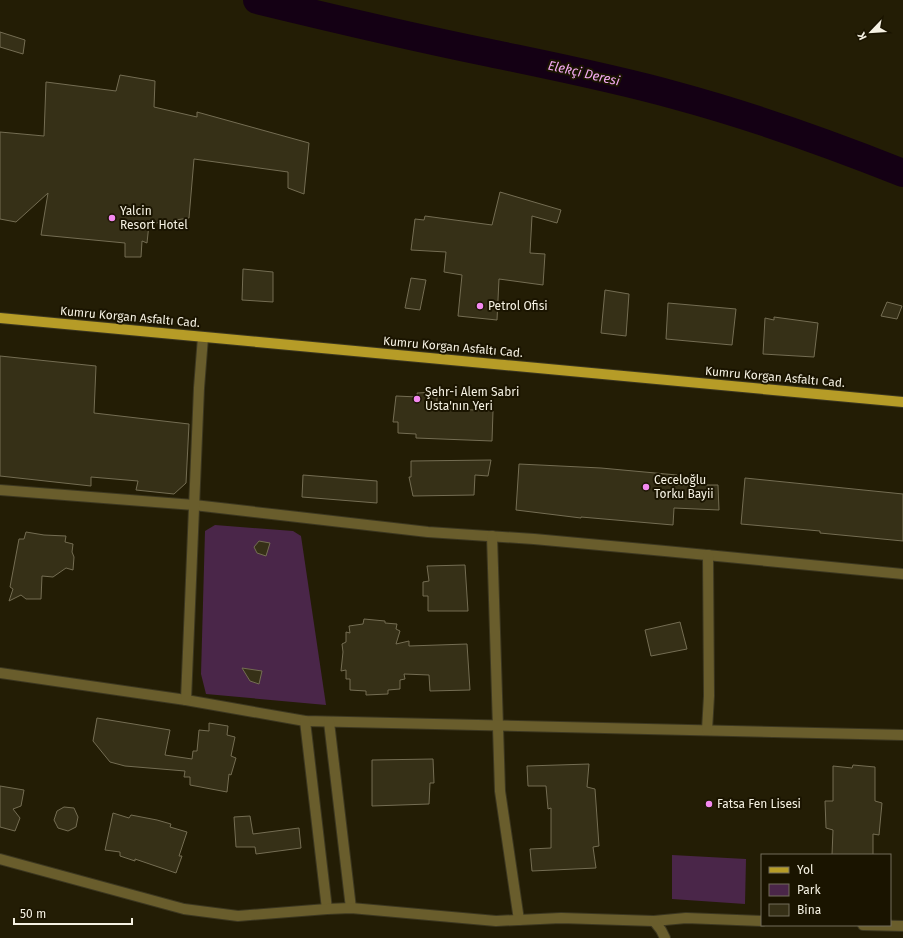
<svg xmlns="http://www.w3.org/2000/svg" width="903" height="938" viewBox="0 0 903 938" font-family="'Fira Sans',sans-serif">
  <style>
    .green { fill: #4a2649 }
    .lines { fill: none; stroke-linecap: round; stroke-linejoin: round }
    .river { stroke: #140014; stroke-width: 28 }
    .building { fill: #363017; stroke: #746d53 }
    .minor-casing { stroke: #3c3720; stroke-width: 12 }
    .major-casing { stroke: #3c3720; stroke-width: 12 }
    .minor { stroke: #695d2c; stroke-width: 10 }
    .major { stroke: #b69c27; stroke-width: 10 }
    .poi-dot { fill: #f489f0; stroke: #1a1400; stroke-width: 1.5 }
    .labels { text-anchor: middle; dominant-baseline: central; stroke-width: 4; stroke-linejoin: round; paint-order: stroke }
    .poi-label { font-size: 12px; fill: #f6f2e3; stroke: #1a1400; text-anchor: start }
    .street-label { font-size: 12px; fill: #f6f2e3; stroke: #1a1400 }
    .water-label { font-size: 13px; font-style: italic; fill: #f3a9ef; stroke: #1a1400 }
  </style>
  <rect width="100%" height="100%" fill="#231d05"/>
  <g class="green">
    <polygon points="215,525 293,531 301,536 326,705 206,694 201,674 205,531"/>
    <polygon points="672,855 746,859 745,904 672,899"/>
  </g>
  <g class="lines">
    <path class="river" d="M 257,0 C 335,19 412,37 490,53 C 552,66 613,78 674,95 C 752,116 828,143 903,173"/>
  </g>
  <g class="building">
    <polygon points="0,32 25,40 23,54 0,47"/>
    <polygon points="120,75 155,81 154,107 197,117 197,112 309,143 304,194 288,188 288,172 194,159 189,218 149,224 147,243 142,241 141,257 125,257 125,243 41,235 48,193 16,222 0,219 0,132 44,136 46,82 116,91"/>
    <polygon points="500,192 561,210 557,223 532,216 530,253 545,254 543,285 499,279 497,320 458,316 462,275 444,272 446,252 411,250 415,219 424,220 425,216 492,225"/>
    <polygon points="243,269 273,272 273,302 242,300"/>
    <polygon points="411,278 426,280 420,310 405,308"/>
    <polygon points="605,290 629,294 626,336 601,333"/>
    <polygon points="887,302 902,306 897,319 881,316"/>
    <polygon points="668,303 736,309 732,345 666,339"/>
    <polygon points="774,317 818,323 814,357 763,354 765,318 774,320"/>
    <polygon points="0,356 96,366 94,413 189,424 186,483 174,494 136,490 138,481 91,477 91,486 0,476"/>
    <polygon points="437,392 437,408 493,411 492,441 416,438 416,434 398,433 398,422 393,422 396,396 418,397 417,393"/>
    <polygon points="491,460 488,476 475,475 474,495 413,496 409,477 411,477 411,461"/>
    <polygon points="519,464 601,468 677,475 676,485 718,485 719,510 674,508 673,525 581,517 581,518 516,510"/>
    <polygon points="303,475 377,481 377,503 302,497"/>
    <polygon points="745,478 903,494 903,541 820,533 820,531 741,524"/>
    <polygon points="26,532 44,535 66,536 65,542 73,544 72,552 74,557 73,570 66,568 53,577 42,576 41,599 26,599 21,595 9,601 13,589 10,587 19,539 24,539"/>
    <polygon points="259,541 270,543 266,556 257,553 254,547"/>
    <polygon points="465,565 468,611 428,611 428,596 423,596 423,582 429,581 427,566"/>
    <polygon points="364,619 385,621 385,623 397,624 396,629 400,631 396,644 409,641 409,646 467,644 470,690 430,691 429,675 404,674 405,679 400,680 400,689 388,690 388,694 366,695 366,691 350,690 350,679 346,679 346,670 341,671 343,652 342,644 346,642 346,632 350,633 349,626 363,624"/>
    <polygon points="680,622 687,649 651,656 645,630"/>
    <polygon points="242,668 262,671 259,684 250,681"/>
    <polygon points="97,718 170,730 165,755 192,759 193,751 197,751 199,730 209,731 209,723 228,726 227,735 235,737 231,756 236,758 231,775 229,774 227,792 190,785 190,777 184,777 185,771 125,766 110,762 93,741"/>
    <polygon points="433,759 434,783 430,783 429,804 372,806 372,760"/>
    <polygon points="589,764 587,787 595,789 599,846 593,847 596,868 532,871 530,849 551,848 551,808 548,809 546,786 528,786 527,766"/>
    <polygon points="853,765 875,767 875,801 882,803 879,835 873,834 873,855 832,855 833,830 826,828 825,801 833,801 833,766 852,768"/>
    <polygon points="0,786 24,790 21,806 13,809 20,818 15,831 0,827"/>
    <polygon points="64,807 74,808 78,817 76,827 68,831 58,828 54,820 57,811"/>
    <polygon points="113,813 129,818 131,815 157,820 171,824 170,827 187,832 179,856 182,856 176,873 135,859 135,861 120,856 120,852 105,850"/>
    <polygon points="250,816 253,834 299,828 301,848 256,854 255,847 236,847 234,817"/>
  </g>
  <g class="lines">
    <g class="minor-casing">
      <g id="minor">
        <polyline points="0,490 194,505 428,532 534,539 665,551 903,574"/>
        <polyline points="492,536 500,791 519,920"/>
        <polyline points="0,673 186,700 305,721 903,735"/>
        <polyline points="186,700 199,388 203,337"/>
        <polyline points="305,721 327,909"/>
        <polyline points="329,722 351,908"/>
        <polyline points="707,730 709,696 708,555"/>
        <polyline points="0,859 184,909 238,916 327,909 351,908 496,921 561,918 654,921 686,918 762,921"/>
        <polyline points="654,921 661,930 665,938"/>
        <polyline points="863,925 903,926"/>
      </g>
    </g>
    <g class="major-casing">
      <polyline id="major" points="0,318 903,402"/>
    </g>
    <use href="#minor" class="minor"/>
    <use href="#major" class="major"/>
  </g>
  <g class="poi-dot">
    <circle cx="112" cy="218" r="4"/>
    <circle cx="480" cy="306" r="4"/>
    <circle cx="417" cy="399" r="4"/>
    <circle cx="646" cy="487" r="4"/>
    <circle cx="709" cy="804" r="4"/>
  </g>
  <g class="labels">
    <g class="poi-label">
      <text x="120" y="211">Yalcin<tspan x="120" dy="14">Resort Hotel</tspan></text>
      <text x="488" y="306">Petrol Ofisi</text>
      <text x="425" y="392">Şehr-i Alem Sabri<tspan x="425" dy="14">Usta'nın Yeri</tspan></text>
      <text x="654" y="480">Ceceloğlu<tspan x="654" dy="14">Torku Bayii</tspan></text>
      <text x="717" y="804">Fatsa Fen Lisesi</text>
    </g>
    <g class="street-label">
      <text transform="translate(130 317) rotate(5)">Kumru Korgan Asfaltı Cad.</text>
      <text transform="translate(453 347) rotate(5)">Kumru Korgan Asfaltı Cad.</text>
      <text transform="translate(775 377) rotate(5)">Kumru Korgan Asfaltı Cad.</text>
    </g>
    <g class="water-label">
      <text transform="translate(584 73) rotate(13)">Elekçi Deresi</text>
    </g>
  </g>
  <rect x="761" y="854" width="130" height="72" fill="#1a1400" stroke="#726d5b"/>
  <rect x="769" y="867" width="20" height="6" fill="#b69c27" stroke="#726d5b"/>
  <text x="797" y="874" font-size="12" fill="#f6f2e3">Yol</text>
  <rect x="769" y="884" width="20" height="12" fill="#4a2649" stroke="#726d5b"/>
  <text x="797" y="894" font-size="12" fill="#f6f2e3">Park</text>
  <rect x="769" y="904" width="20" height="12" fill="#363017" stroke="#726d5b"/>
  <text x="797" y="914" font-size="12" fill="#f6f2e3">Bina</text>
  <g transform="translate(871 32) rotate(245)" stroke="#1a1400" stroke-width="3" paint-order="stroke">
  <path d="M0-3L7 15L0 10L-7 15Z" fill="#f6f2e3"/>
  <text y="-6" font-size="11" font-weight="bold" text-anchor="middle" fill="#f6f2e3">K</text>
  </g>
  <path d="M14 918v6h118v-6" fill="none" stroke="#f6f2e3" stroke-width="2"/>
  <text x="20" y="918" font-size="12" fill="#f6f2e3" stroke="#1a1400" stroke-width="3" paint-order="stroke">50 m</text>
</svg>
